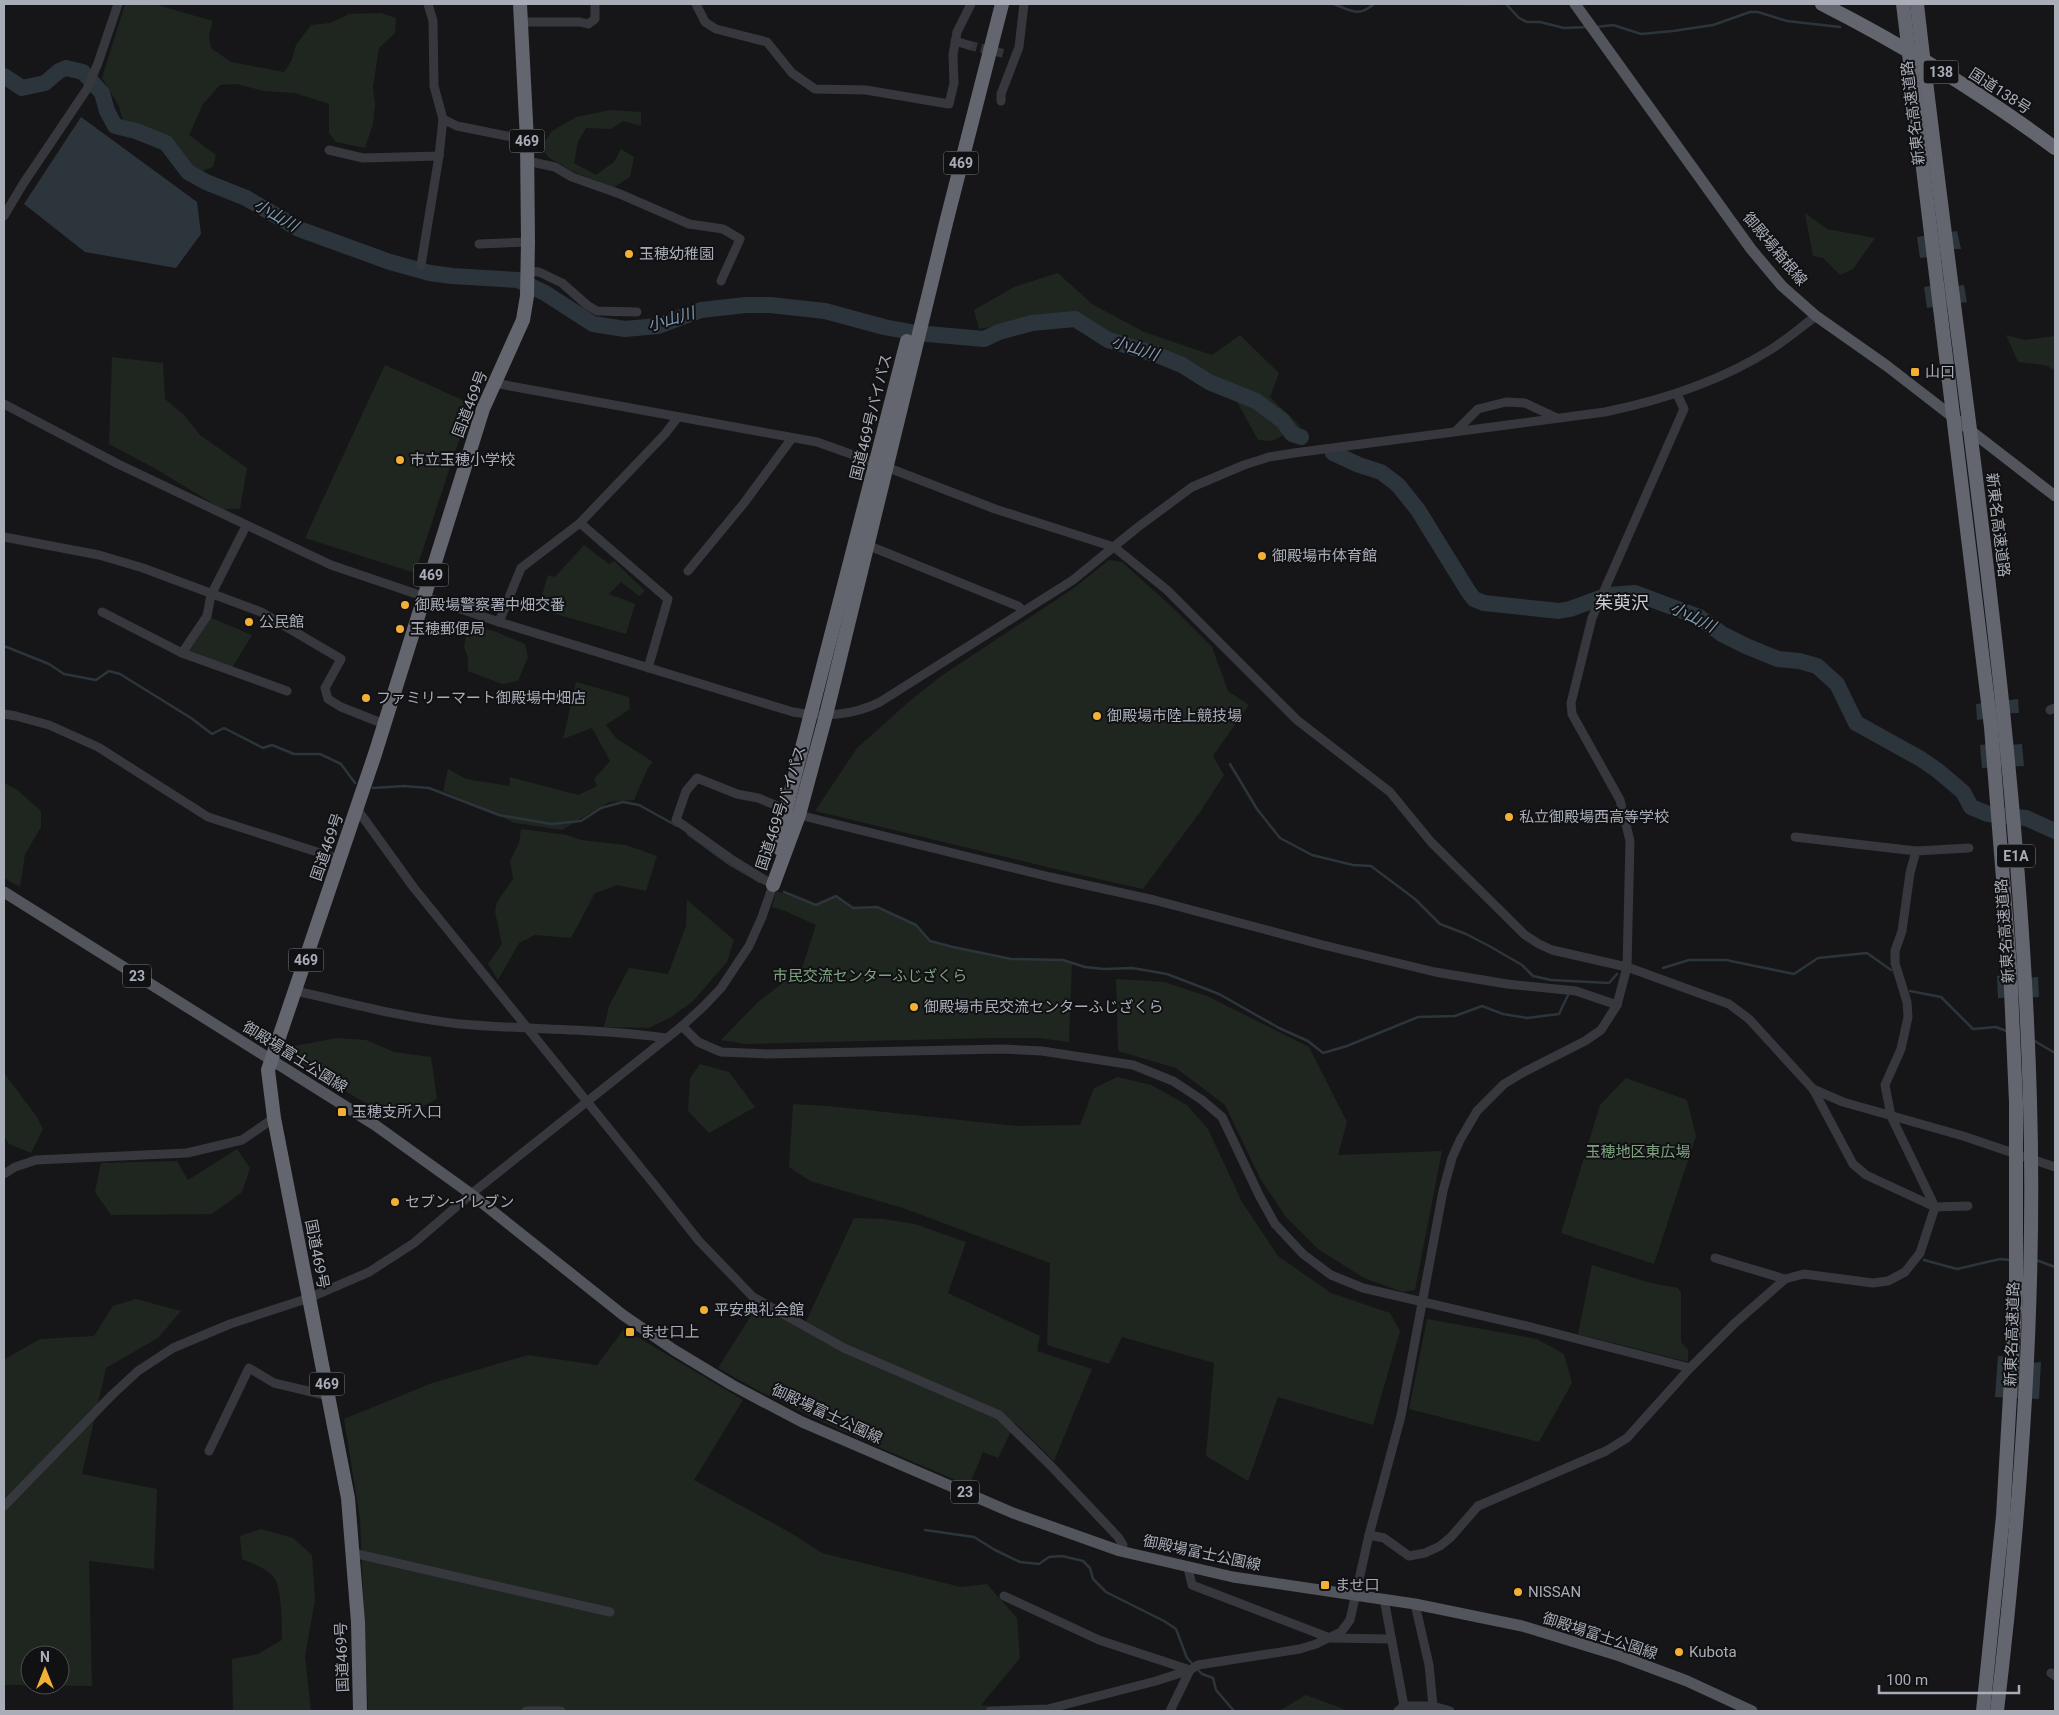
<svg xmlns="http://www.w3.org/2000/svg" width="2059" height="1715" viewBox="0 0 2059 1715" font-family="Roboto,'Noto Sans JP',sans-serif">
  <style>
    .green { fill: #1e261f; fill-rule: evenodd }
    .water { fill: #2c353c }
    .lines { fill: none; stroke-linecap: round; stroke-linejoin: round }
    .stream { stroke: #2c353c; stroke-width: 2.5 }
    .river { stroke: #2c353c; stroke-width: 16 }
    .minor-tunnel { stroke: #333438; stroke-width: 9; stroke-dasharray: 9 4.5; stroke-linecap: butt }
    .minor { stroke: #37383d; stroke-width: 9 }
    .major { stroke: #53555c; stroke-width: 11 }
    .highway { stroke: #63666e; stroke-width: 14 }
    .highway-bridge { stroke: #63666e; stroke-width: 14 }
    .poi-dot { fill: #f2b134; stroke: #111113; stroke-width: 2 }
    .labels { text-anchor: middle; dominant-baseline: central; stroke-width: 4; stroke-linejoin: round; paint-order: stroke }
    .shield { fill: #111113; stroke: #7b7e86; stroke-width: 1 }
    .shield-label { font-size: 14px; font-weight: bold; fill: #a8adb8 }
    .street-label { font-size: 15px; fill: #a8adb8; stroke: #111113 }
    .poi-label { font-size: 15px; fill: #a8adb8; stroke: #111113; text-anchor: start }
    .park-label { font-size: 15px; fill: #7fa381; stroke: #111113 }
    .water-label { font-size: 16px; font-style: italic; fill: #7f9bb3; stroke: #111113 }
    .quarter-label { font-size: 18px; fill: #c9ccd4; stroke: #111113 }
  </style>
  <rect width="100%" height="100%" fill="#161618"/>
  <g class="green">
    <polygon points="125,4 154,4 213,21 209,35 211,48 231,62 284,72 292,60 296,45 311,25 330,23 349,14 381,13 396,18 395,33 379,48 373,87 375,104 373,124 365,148 336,142 329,133 329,104 295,93 264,91 236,84 220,85 203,104 189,135 216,155 213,167 197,173 163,138 125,129 119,106 102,78"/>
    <polygon points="610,110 641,112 641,126 623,121 611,129 586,128 578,142 574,163 596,175 614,162 621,149 634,157 630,177 613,188 572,171 548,157 541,147 552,131 576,117"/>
    <polygon points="1805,213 1827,229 1875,238 1853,269 1840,275 1823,258 1813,256"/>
    <polygon points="1058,273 1092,304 1144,332 1212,355 1240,335 1279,373 1270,397 1301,427 1272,441 1258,440 1235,398 1193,380 1068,314 979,329 974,310 1014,287"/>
    <polygon points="2006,335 2025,340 2055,336 2055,370 2044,365 2018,362"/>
    <polygon points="112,357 163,363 165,399 184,415 200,435 247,468 240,509 222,509 156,469 109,444"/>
    <polygon points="385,365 471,404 415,573 305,538"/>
    <polygon points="584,545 609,564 614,561 645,591 639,596 621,582 609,594 635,604 626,634 538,609 548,575 555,577"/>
    <polygon points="1109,560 1122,562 1172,607 1212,647 1228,691 1249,705 1213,756 1224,775 1200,812 1143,889 1059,870 815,811 857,748 911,700 941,676 1074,588"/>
    <polygon points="207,616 252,635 230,671 182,653"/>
    <polygon points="467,625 494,631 525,644 528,657 518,681 502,684 468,671 468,658 464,647"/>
    <polygon points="576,682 629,697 630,709 606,725 616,738 653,762 648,768 634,800 609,802 562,830 515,823 443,791 448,769 466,779 510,786 510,777 578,795 597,786 594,779 610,761 592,728 563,739"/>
    <polygon points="4,783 16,789 41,811 41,827 25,854 20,887 4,878"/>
    <polygon points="521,829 567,835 581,840 626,845 657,856 646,891 617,885 595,893 571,938 535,935 519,943 498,980 488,964 502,944 495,912 497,902 513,879 510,861 519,843"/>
    <polygon points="776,891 816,905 836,896 853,908 877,907 916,925 930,941 952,947 997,957 1037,960 1063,960 1072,962 1069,1042 1039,1038 993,1038 746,1044 721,1040 758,1002 802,968 816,925 785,911 772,907"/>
    <polygon points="687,900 734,940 727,962 692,1002 671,1017 649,1028 604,1027 609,1006 629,968 668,974 686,926"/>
    <polygon points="1116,979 1164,982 1207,996 1309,1047 1347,1122 1338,1155 1442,1151 1415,1290 1403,1292 1364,1278 1318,1249 1286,1217 1261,1180 1225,1105 1176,1068 1118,1051"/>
    <polygon points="337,1038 366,1040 394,1052 431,1057 437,1099 419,1108 387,1115 290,1060 294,1046"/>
    <polygon points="700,1064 729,1072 755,1107 709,1133 688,1111 690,1078"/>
    <polygon points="4,1073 37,1117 43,1129 31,1153 9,1144 4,1136"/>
    <polygon points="1118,1077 1151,1085 1187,1105 1208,1129 1242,1202 1278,1256 1331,1293 1390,1313 1400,1331 1373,1425 1278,1397 1248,1481 1206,1456 1214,1363 1122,1337 1109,1364 1047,1345 1050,1263 903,1208 810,1181 789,1167 793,1104 828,1106 1017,1126 1080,1125 1094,1088"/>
    <polygon points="1626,1078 1687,1100 1696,1136 1654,1264 1561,1233 1600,1105"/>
    <polygon points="237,1149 250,1168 242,1192 212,1214 111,1215 95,1192 101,1163 177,1161 188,1180"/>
    <path d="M 854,1218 L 883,1219 L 915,1224 L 966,1242 L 948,1293 L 1040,1336 L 1037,1351 L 1092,1369 L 1054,1461 L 1015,1423 L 998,1458 L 983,1452 L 969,1486 C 884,1449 798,1415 718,1368 L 759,1303 L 803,1328 Z"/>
    <polygon points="1592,1265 1651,1283 1678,1288 1681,1293 1681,1342 1688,1350 1688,1362 1578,1334"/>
    <path d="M 136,1299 L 181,1311 L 158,1338 L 106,1368 L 82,1474 L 157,1489 L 154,1569 L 89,1561 L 92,1686 L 4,1685 L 4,1358 L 5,1359 L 40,1339 L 94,1336 L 113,1306 ZM 30,1655 L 60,1655 L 60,1685 L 30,1685 Z"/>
    <polygon points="1427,1319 1537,1339 1564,1354 1572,1383 1539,1442 1409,1409"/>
    <polygon points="624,1329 743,1400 694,1480 791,1533 822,1553 961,1587 987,1584 1017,1618 1020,1658 981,1705 1017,1711 368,1711 360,1519 344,1419 432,1383 528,1355 597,1365"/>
    <path d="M 261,1529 L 293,1538 L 312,1555 L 315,1600 L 305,1656 L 311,1711 L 233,1711 L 232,1659 L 258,1654 L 282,1640 C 282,1626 282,1591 275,1579 C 269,1569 252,1563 242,1559 L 240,1536 Z"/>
    <polygon points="1306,1695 1344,1709 1343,1711 1279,1711"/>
  </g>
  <g class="water">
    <polygon points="81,117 197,202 201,234 176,268 85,252 24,204"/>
    <polygon points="1957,231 1961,249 1952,249 1952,254 1920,258 1917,237"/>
    <polygon points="1956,282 1957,286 1964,285 1967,302 1927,308 1924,287"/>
    <polygon points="2018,699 2019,713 2009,713 2009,716 1977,720 1976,704"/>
    <polygon points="2011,742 2011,745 2022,744 2024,766 1982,768 1980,745"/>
    <polygon points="2027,973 2028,978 2038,977 2039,997 1998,998 1997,976"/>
    <polygon points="1998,1356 2032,1358 2032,1363 2041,1362 2039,1399 1995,1397"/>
  </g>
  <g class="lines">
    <g class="stream">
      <path d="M 1334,4 C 1351,11 1359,17 1374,4"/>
      <polyline points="1464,4 1490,4"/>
      <polyline points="1506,4 1519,18 1527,22 1540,22 1564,28 1588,27"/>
      <polyline points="1596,27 1613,25 1641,34 1673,31 1713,25 1750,12 1758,12 1787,21 1840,27"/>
      <polyline points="4,646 49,664 64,674 96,680 109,671 120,674 191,718 212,734 224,728 263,748 272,745 294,754 320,754 341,764 355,783"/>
      <polyline points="1230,764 1257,809 1280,838 1312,855 1353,865 1371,866 1415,899 1440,924 1466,934 1491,947 1522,965 1533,976 1551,980 1609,983 1617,974"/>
      <polyline points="373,788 404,786 429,788 499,815 551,824 581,821 601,808 623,802 639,805 677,826"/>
      <polyline points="688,834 729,864 760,882"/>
      <polyline points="784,892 816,905 836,896 853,908 877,907 916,925 930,941 953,947 1011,959 1063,960 1085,967 1104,969 1132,968 1167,974 1219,994 1279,1028 1308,1041 1323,1053 1347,1046 1418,1017 1455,1016 1482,1006 1503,1014 1527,1018 1559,1014 1569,993"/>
      <polyline points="1663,968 1689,960 1726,960 1794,974 1818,958 1867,953 1891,970"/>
      <polyline points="1910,991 1941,997 1973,1029 1996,1027 2009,1032"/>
      <polyline points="2033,1040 2055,1053"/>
      <polyline points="1924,1260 1957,1269 2000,1259 2010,1260"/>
      <polyline points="2036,1260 2055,1267"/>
      <polyline points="925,1530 974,1537 995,1550 1020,1562 1039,1564 1049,1557 1062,1556 1083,1561 1090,1568 1093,1579 1106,1592 1164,1621 1176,1629 1187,1658 1202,1674 1213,1678 1216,1690 1234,1711"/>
    </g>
    <g class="river">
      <polyline points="4,76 22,88 45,83 59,71 66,68 83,72 102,93 107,111 115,126 136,131 166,143 188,172 206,182 246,198 299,229 390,262 430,273 452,276 518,280 545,293 593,324 625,329 658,326 701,310 746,305 770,305 825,311 884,327 916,333 984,339 999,332 1032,323 1075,319 1108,340 1155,354 1182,365 1209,382 1256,401 1283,421 1292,434 1301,437"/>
      <polyline points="1333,453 1359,465 1381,472 1398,485 1418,510 1468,591 1474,599 1484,603 1559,611 1570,609 1608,595 1635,593 1699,617 1722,634 1746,646 1778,659 1799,661 1817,666 1837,684 1856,723 1921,759 1937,770 1963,792 1971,807 1988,814 2026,818 2055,831"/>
    </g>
    <polyline class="minor-tunnel" points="968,45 1006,54"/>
    <g class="minor">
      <polyline points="428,4 433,21 434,86 443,119 457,126 527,140"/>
      <polyline points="696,4 705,22 716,29 767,42 792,73 815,89 866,90 949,104 954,83 953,55 957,32 971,4"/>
      <polyline points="521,22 580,22 588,24 595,19 595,4"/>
      <polyline points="955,41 968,45"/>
      <polyline points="1001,101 1001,94 1019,47 1024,4"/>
      <polyline points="329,150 363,158 439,156 443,119"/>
      <polyline points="527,161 555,167 572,177 620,194 689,224 723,229 740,239 721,281"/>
      <polyline points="4,216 23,184 87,89 98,63 118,4"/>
      <polyline points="479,244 528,242"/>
      <polyline points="421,265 439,156"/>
      <polyline points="528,271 539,272 562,283 587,305 597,311 637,312"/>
      <polyline points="494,383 817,442 876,463 995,509 1114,547 1167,590 1297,720 1390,792 1431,842 1525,935 1539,944 1552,950 1627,967 1729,1004 1749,1019 1813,1089 1843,1102 1963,1136 2055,1167"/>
      <path d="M 4,404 L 118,464 L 331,565 L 499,622 L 793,712 C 824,717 852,716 880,702 L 1073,580 L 1138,527 L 1192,487 L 1244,465 L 1269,457 L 1294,453 L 1605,412 C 1663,400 1719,382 1770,350 C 1786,340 1801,327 1816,316"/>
      <polyline points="1457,430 1478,409 1506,402 1525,403 1557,418"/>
      <polyline points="580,523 668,599 648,668"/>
      <polyline points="4,537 99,555 143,568 261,612 341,659 325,688 328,699 341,707 384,724"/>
      <polyline points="867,545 1018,606 1023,611"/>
      <polyline points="688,571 744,503 792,438"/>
      <polyline points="102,612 182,653 287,691"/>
      <polyline points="499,622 521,568 580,523 665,434 678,417"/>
      <polyline points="182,653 207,616 211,595 246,526"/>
      <polyline points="2050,710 2055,708"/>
      <polyline points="4,714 16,716 49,725 98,747 208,817 339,859"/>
      <polyline points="357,809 414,888 657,1188 699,1241 753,1297 844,1348 999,1415 1051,1466 1118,1537 1123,1545 1120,1551"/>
      <polyline points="1795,837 1916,851"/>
      <path d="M 296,991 C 350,1003 404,1018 460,1024 C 528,1030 598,1028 666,1038"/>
      <polyline points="682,1026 698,1042 721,1052 768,1054 1003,1049 1042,1051 1133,1065 1173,1081 1202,1100 1222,1117 1260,1197 1275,1224 1303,1254 1331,1275 1363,1288 1527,1326 1690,1368"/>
      <polyline points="1813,1089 1853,1164 1866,1175 1935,1207 1968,1206"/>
      <polyline points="4,1174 15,1167 36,1160 187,1153 242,1140 274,1118"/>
      <polyline points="1715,1258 1785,1279"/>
      <polyline points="209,1451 249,1368 274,1383 329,1396"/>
      <polyline points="4,1506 112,1395 138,1371 173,1348 230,1324 309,1298 369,1272 414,1243 471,1194 682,1026 704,1006 721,988 749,946 762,917 773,885 731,859 676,820 686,791 697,778 737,794 758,798 799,815 1050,877 1154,900 1323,945 1435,972 1507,984 1576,991 1617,1005"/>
      <polyline points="1369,1535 1384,1538 1409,1556 1425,1553 1440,1546 1451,1537 1478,1506 1606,1451 1627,1438 1690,1368 1735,1323 1785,1279 1804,1274 1873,1283 1888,1281 1905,1272 1920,1253 1935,1207 1891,1116 1885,1085 1901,1049 1908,1017 1907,1002 1895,963 1895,951 1902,931 1910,873 1916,851 1969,848"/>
      <polyline points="353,1553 610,1612"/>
      <polyline points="1188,1568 1192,1585 1330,1638 1391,1639"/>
      <polyline points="1004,1596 1099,1640 1190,1670"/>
      <polyline points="1384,1599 1404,1706 1398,1711"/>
      <polyline points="1415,1604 1429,1665 1433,1706"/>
      <polyline points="2051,1673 2055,1676"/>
      <polyline points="1404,1706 1433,1706 1450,1711"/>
      <polyline points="526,1711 561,1711"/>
      <polyline points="990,1711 1048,1709 1156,1681 1190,1670"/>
      <polyline points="1170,1711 1190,1670 1198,1665 1300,1649 1316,1644 1341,1632 1350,1620 1369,1535 1401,1416 1443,1191 1452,1158 1460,1140 1477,1111 1504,1084 1524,1072 1585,1041 1601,1030 1617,1005 1627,967 1630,841 1620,800 1572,714 1571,703 1592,618 1684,409 1677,394"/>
    </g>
    <g class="major">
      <polyline points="1575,4 1751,249 1782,286 1816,316 1887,366 2055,496"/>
      <polyline points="4,892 375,1125 471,1194 623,1315 674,1350 732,1385 802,1422 1013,1513 1120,1551 1233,1577 1415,1604 1522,1626 1620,1656 1687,1681 1752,1711"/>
    </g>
    <g class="highway">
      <path d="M 1822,4 C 1903,45 1982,94 2055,148"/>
      <polyline points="780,849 786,810 907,341"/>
      <polyline points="773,885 799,815 826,715 947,219 1002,4"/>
      <polyline points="360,1711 358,1622 348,1498 274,1118 268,1070 375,754 483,409 523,320 527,296 528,242 527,140 520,4"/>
    </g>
    <g class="highway-bridge">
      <polyline points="1903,4 1991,727 2010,967 2016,1102 2016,1292 2003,1516 1983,1711"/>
      <path d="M 1917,4 C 1958,369 2020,733 2030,1101 C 2036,1305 2021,1509 1997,1711"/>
    </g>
  </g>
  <g class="poi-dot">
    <circle cx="629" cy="254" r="5"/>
    <rect x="1910" y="367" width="10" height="10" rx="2.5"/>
    <circle cx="400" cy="460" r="5"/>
    <circle cx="1262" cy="556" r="5"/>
    <circle cx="405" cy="605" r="5"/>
    <circle cx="249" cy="622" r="5"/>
    <circle cx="400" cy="629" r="5"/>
    <circle cx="366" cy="698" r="5"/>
    <circle cx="1097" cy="716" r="5"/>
    <circle cx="1509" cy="817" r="5"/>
    <circle cx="914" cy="1007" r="5"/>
    <rect x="337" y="1107" width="10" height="10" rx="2.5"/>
    <circle cx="395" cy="1202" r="5"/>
    <circle cx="704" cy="1310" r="5"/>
    <rect x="625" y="1327" width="10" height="10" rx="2.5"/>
    <rect x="1320" y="1580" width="10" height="10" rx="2.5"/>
    <circle cx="1518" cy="1592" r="5"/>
    <circle cx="1679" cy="1652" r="5"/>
  </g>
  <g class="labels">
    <g class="shield">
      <rect x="1923.5" y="60.5" width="35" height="23" rx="4"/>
      <rect x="509.5" y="129.5" width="35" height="23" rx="4"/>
      <rect x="943.5" y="151.5" width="35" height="23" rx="4"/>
      <rect x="413.5" y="563.5" width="35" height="23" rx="4"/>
      <rect x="1997" y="844.5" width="38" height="23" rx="4"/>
      <rect x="288.5" y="948.5" width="35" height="23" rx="4"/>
      <rect x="123" y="964.5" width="28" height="23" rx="4"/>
      <rect x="309.5" y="1372.5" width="35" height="23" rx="4"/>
      <rect x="951" y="1480.5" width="28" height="23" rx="4"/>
    </g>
    <g class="shield-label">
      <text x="1941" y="72">138</text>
      <text x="527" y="141">469</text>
      <text x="961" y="163">469</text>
      <text x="431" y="575">469</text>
      <text x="2016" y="856">E1A</text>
      <text x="306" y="960">469</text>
      <text x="137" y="976">23</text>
      <text x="327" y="1384">469</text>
      <text x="965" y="1492">23</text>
    </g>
    <g class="street-label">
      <text transform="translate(2000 91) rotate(33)">国道138号</text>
      <text transform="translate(1913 113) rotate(-97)">新東名高速道路</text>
      <text transform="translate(1775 249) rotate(50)">御殿場箱根線</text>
      <text transform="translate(470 404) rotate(-69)">国道469号</text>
      <text transform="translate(871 417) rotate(-76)">国道469号バイパス</text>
      <text transform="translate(1998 525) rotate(83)">新東名高速道路</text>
      <text transform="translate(781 808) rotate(-72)">国道469号バイパス</text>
      <text transform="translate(327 847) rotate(-71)">国道469号</text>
      <text transform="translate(2005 931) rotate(-94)">新東名高速道路</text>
      <text transform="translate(295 1057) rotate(32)">御殿場富士公園線</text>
      <text transform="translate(317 1254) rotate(79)">国道469号</text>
      <text transform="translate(2012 1334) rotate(-88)">新東名高速道路</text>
      <text transform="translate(827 1414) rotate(25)">御殿場富士公園線</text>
      <text transform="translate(1202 1553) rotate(12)">御殿場富士公園線</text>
      <text transform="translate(1600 1636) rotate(18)">御殿場富士公園線</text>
      <text transform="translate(342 1657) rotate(-92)">国道469号</text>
    </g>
    <g class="poi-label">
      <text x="639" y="254">玉穂幼稚園</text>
      <text x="1925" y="372">山口</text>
      <text x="410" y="460">市立玉穂小学校</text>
      <text x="1272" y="556">御殿場市体育館</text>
      <text x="415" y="605">御殿場警察署中畑交番</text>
      <text x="259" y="622">公民館</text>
      <text x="410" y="629">玉穂郵便局</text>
      <text x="376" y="698">ファミリーマート御殿場中畑店</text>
      <text x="1107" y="716">御殿場市陸上競技場</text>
      <text x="1519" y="817">私立御殿場西高等学校</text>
      <text x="924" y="1007">御殿場市民交流センターふじざくら</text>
      <text x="352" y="1112">玉穂支所入口</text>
      <text x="405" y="1202">セブン-イレブン</text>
      <text x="714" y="1310">平安典礼会館</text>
      <text x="640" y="1332">ませ口上</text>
      <text x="1335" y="1585">ませ口</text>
      <text x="1528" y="1592">NISSAN</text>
      <text x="1689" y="1652">Kubota</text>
    </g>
    <g class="park-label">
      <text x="870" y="976">市民交流センターふじざくら</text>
      <text x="1638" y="1152">玉穂地区東広場</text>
    </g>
    <g class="water-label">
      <text transform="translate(276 215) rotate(30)">小山川</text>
      <text transform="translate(671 319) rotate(-16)">小山川</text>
      <text transform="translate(1135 348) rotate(18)">小山川</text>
      <text transform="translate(1693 617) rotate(26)">小山川</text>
    </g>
    <g class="quarter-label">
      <text x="1622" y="602">茱萸沢</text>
    </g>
  </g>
  <rect width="2059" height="1715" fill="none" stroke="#a8adb8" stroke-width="10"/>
  <g transform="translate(45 1670)"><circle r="24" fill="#111113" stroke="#4d4f55"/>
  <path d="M0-4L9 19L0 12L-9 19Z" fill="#f2b134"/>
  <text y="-8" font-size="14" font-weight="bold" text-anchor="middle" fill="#a8adb8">N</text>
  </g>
  <path d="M1879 1685v8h140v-8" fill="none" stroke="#a8adb8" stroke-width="2.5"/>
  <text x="1886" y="1685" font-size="15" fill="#a8adb8" stroke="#111113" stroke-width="4" paint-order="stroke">100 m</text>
</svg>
